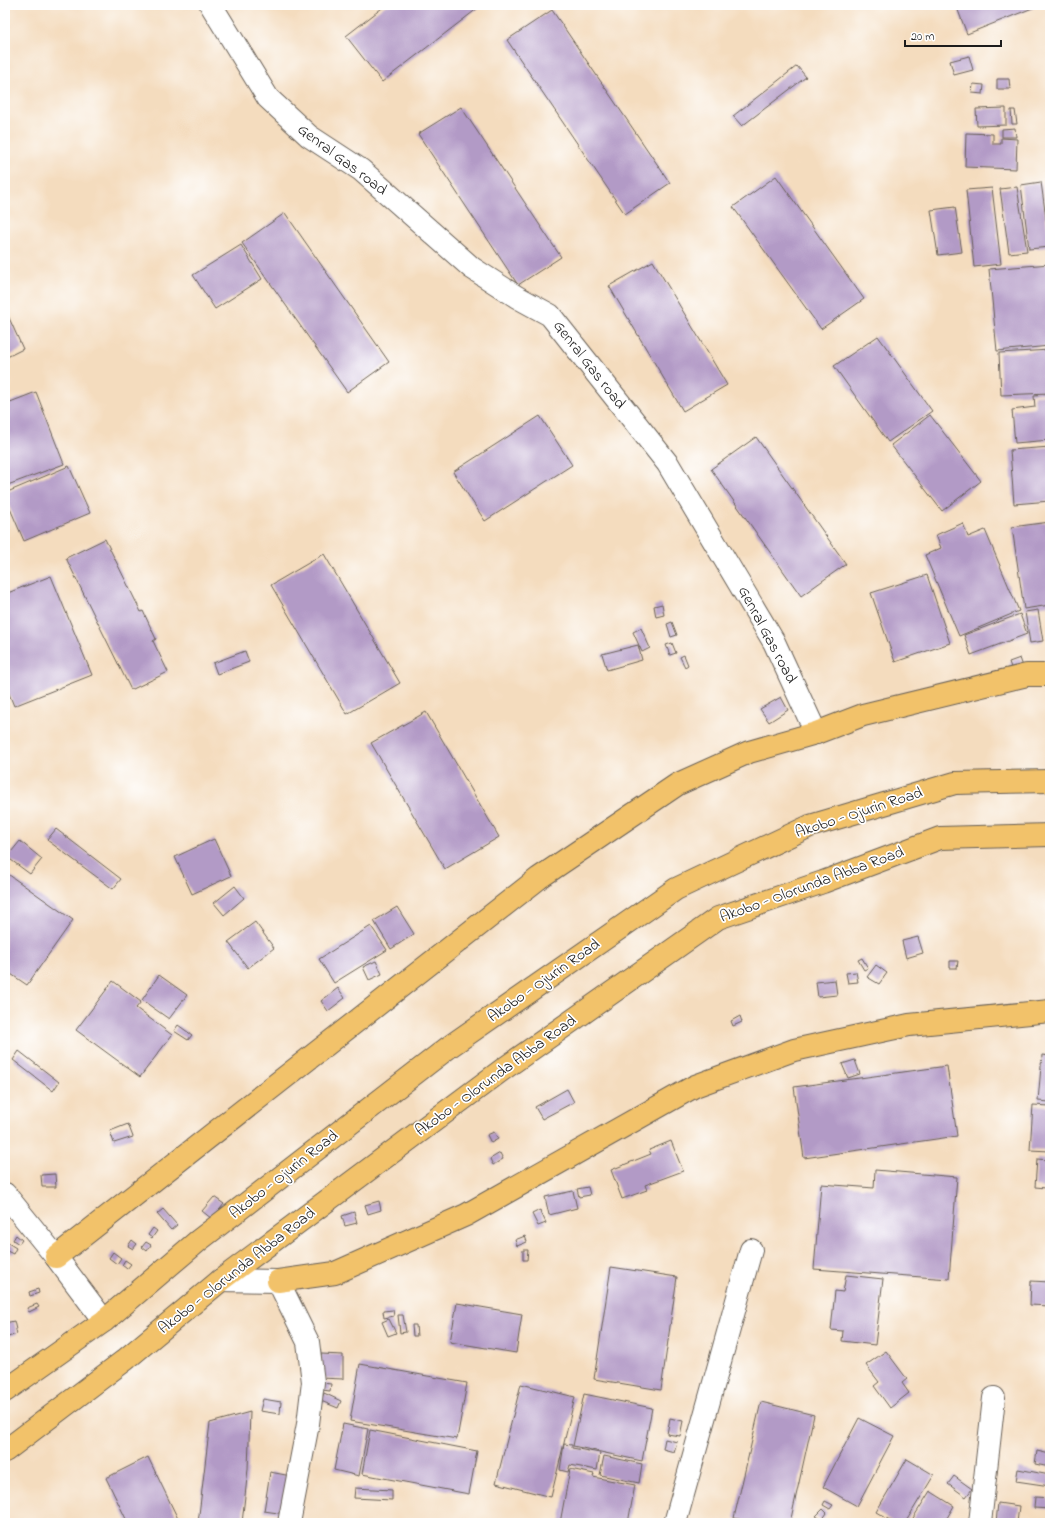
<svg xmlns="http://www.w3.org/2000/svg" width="1055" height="1528" viewBox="0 0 1055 1528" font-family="'Indie Flower',sans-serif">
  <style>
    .building { fill: #b29ac6 }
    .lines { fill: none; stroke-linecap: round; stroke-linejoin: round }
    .minor-casing { stroke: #685f55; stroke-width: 24 }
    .major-casing { stroke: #685f55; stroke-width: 24 }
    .highway-casing { stroke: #685f55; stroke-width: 24 }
    .minor { stroke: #fff; stroke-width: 22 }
    .major { stroke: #f2c26a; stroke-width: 22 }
    .highway { stroke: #f2c26a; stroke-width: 22 }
    .labels { text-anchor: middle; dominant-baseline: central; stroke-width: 3.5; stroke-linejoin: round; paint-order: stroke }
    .street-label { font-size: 16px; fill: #1c1c1c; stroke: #fff }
  </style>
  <rect width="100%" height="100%" fill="#fff"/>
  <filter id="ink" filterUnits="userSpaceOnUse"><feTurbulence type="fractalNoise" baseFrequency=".025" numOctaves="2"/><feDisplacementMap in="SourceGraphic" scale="8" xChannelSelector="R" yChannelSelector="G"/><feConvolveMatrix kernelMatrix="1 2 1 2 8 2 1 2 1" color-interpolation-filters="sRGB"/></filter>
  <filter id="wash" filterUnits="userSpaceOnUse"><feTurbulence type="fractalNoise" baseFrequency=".012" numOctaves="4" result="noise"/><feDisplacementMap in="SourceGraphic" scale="16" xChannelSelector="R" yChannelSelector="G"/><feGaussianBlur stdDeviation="0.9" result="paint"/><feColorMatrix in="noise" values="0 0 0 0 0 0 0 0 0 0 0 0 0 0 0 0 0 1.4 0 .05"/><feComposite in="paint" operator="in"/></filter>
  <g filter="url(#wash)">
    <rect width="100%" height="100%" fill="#f4dcbe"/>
    <g id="blocks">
      <g class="building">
        <polygon points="386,5 482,5 382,82 346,36"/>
        <polygon points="956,5 1034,5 1035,7 967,34"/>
        <polygon points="552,10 670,183 625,214 507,40"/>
        <polygon points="969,56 973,70 954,75 950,61"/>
        <polygon points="797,66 806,77 742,126 733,116"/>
        <polygon points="997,79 1009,79 1010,89 997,89"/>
        <polygon points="973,84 984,85 983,94 972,93"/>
        <polygon points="461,107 561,257 518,285 418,134"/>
        <polygon points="1006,108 1006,125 977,126 976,109"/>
        <polygon points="1011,110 1015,110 1017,124 1012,124"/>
        <polygon points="1015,128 1016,137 1002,137 1002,129"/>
        <polygon points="966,133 993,134 993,144 1001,144 1001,138 1017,139 1016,169 965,167"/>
        <polygon points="776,176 864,299 821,329 733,207"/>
        <polygon points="1041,182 1050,247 1029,249 1021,185"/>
        <polygon points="1017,187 1027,251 1009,253 1000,189"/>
        <polygon points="992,188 1001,264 974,267 966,190"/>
        <polygon points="955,207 962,252 938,255 931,210"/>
        <polygon points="285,213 389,362 347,392 242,243"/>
        <polygon points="241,245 262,279 215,309 193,275"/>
        <polygon points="653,261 727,385 683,411 609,286"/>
        <polygon points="1050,264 1050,346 997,351 989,269"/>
        <polygon points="5,309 23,349 5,358"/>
        <polygon points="878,336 932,411 888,442 834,366"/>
        <polygon points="1050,350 1050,393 1001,395 999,353"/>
        <polygon points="36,392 64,464 5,486 5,404"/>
        <polygon points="1050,395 1050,440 1015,443 1012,410 1035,407 1034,396"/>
        <polygon points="930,415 981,481 942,511 891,445"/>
        <polygon points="540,416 572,465 485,521 453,472"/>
        <polygon points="756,437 846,564 801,596 711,469"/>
        <polygon points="1050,447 1050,501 1014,504 1010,450"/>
        <polygon points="69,466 90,513 24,541 5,497 5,493"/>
        <polygon points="1050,522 1050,605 1024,609 1012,527"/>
        <polygon points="963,523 968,537 985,530 1019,611 959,636 925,555 941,548 936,535"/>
        <polygon points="105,539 141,612 143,611 156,639 153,641 168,672 131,690 66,558"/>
        <polygon points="324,554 400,683 347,714 271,585"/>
        <polygon points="927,575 950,643 895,662 871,593"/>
        <polygon points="51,576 92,675 14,706 5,684 5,594"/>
        <polygon points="662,604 664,615 656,617 654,606"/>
        <polygon points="1038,610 1043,641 1030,643 1025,612"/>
        <polygon points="1020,614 1027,634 971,655 964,635"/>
        <polygon points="672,622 677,635 671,637 667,624"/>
        <polygon points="641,628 650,648 642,652 633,632"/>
        <polygon points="672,643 676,653 670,655 666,645"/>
        <polygon points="638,645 642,660 607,670 602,654"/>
        <polygon points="245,651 249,662 217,674 213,663"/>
        <polygon points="684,655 688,665 685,667 680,657"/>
        <polygon points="1020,658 1025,672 1014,676 1009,662"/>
        <polygon points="781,697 788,710 769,722 760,709"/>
        <polygon points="426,712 499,837 445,869 371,743"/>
        <polygon points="56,829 121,879 113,889 47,840"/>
        <polygon points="214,839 231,876 192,894 175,857"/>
        <polygon points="20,841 42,859 30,874 7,857"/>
        <polygon points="5,872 73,920 27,985 5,970"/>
        <polygon points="235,886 244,898 224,915 214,903"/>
        <polygon points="397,907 414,934 391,949 374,921"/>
        <polygon points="255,922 274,948 248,968 228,942"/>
        <polygon points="371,926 387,950 334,983 319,959"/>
        <polygon points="918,937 923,953 906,958 902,941"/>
        <polygon points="862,958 868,968 864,970 858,960"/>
        <polygon points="376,961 382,974 369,980 363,967"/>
        <polygon points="950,961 958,961 957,968 950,968"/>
        <polygon points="876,965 887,973 879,984 867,977"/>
        <polygon points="856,972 858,982 848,983 846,973"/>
        <polygon points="159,975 187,995 169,1019 142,1000"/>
        <polygon points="835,980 837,995 818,997 816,982"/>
        <polygon points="113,981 141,1002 136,1008 172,1035 140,1077 76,1030"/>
        <polygon points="338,988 345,998 328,1011 321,1001"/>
        <polygon points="740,1016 742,1022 733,1026 731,1021"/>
        <polygon points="178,1025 192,1035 188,1040 174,1031"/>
        <polygon points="19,1051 59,1082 53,1091 13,1060"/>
        <polygon points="1042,1055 1050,1056 1050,1102 1038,1101"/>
        <polygon points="855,1060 860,1074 848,1078 842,1064"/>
        <polygon points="947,1066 957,1136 804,1158 794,1087"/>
        <polygon points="567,1089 574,1102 542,1119 535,1107"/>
        <polygon points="1033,1105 1050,1106 1050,1151 1030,1150"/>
        <polygon points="128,1124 133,1137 114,1143 110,1131"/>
        <polygon points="494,1132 498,1139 491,1143 487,1135"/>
        <polygon points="671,1141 683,1171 645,1185 647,1190 622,1199 611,1170 651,1154 649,1150"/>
        <polygon points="500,1153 503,1159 493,1165 490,1159"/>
        <polygon points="1037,1159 1049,1160 1046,1188 1035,1187"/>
        <polygon points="875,1170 957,1177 949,1279 814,1269 821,1184 874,1188"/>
        <polygon points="55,1174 56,1187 42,1187 41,1175"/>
        <polygon points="588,1187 590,1195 579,1197 577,1189"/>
        <polygon points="573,1191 577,1208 549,1215 545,1197"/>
        <polygon points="214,1197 224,1204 212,1219 202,1211"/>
        <polygon points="379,1201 381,1210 368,1214 365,1205"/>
        <polygon points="163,1209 177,1225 171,1230 157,1214"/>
        <polygon points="540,1210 546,1223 538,1226 532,1214"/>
        <polygon points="354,1212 357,1223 345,1226 342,1216"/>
        <polygon points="153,1228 157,1231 152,1238 148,1235"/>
        <polygon points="16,1235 22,1240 19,1244 13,1240"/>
        <polygon points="525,1236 527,1242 517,1246 515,1240"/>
        <polygon points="132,1240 137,1244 133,1249 128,1246"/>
        <polygon points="146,1242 151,1245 147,1251 142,1247"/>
        <polygon points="8,1243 16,1248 13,1254 5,1250"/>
        <polygon points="523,1250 528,1250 527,1260 523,1260"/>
        <polygon points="113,1252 121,1258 117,1264 109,1258"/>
        <polygon points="125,1260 131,1264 127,1269 122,1265"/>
        <polygon points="611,1267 677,1277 661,1390 594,1379"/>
        <polygon points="846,1275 883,1279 875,1345 842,1341 843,1331 831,1330 835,1291 843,1292"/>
        <polygon points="1031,1281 1050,1282 1050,1306 1030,1305"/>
        <polygon points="38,1289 39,1293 30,1296 29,1292"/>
        <polygon points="457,1303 522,1314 516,1353 450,1342"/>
        <polygon points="37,1304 39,1307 29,1312 27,1308"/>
        <polygon points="393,1310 394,1316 384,1318 383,1311"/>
        <polygon points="398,1315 403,1315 406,1332 400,1333"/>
        <polygon points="389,1319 396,1333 388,1336 382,1322"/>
        <polygon points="14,1321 17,1334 8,1337 5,1323"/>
        <polygon points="412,1325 416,1325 417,1336 413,1336"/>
        <polygon points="886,1351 907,1379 902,1383 909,1393 890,1408 874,1386 879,1382 866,1365"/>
        <polygon points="321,1354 343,1355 343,1379 320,1378"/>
        <polygon points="360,1364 467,1383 457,1439 350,1421"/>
        <polygon points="322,1383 331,1384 330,1391 322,1390"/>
        <polygon points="521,1384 575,1397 551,1497 496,1483"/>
        <polygon points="324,1393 341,1401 338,1408 321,1401"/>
        <polygon points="584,1394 652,1408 642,1461 573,1446"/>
        <polygon points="263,1399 281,1402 280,1414 260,1411"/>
        <polygon points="761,1402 814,1415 790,1523 755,1523 734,1518"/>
        <polygon points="250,1412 248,1469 242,1523 198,1523 210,1423"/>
        <polygon points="670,1418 683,1421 680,1436 667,1434"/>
        <polygon points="859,1418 894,1436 857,1506 823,1487"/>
        <polygon points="343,1424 368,1429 359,1476 334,1470"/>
        <polygon points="370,1430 477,1451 469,1494 362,1474"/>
        <polygon points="665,1439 677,1442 674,1452 663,1449"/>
        <polygon points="564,1444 572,1445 572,1448 600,1453 597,1470 570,1465 568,1472 560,1470"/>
        <polygon points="1037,1451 1050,1454 1050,1467 1035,1464"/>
        <polygon points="604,1456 642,1464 639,1483 600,1475"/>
        <polygon points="148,1457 180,1523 128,1523 106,1478"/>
        <polygon points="907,1459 934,1475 905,1523 895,1523 876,1512"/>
        <polygon points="570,1469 594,1474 593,1477 635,1485 628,1523 560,1523"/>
        <polygon points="1018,1469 1050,1475 1050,1486 1016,1481"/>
        <polygon points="270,1472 291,1476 285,1514 264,1511"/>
        <polygon points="954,1476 972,1489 966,1497 948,1484"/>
        <polygon points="355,1488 392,1490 392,1500 354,1498"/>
        <polygon points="930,1491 954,1506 944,1523 910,1523"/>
        <polygon points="1035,1497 1050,1498 1050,1509 1034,1508"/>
        <polygon points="825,1501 833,1505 830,1509 823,1505"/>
        <polygon points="998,1503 1019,1506 1017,1523 996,1523"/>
        <polygon points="823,1509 827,1513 822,1520 816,1516"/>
      </g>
    </g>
  </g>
  <g filter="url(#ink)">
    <use href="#blocks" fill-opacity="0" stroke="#685f55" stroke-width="1"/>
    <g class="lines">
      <g class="minor-casing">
        <g id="minor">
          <polyline points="211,5 268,98 309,136 361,170 472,268 517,297 550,315 668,464 774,642 816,733"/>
          <polyline points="5,1194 56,1257 104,1321"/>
          <polyline points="221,1280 278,1281 308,1342 313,1382 308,1424 289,1523"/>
          <polyline points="675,1523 751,1250"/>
          <polyline points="980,1523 994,1398"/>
        </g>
      </g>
      <g class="major-casing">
        <g id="major">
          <polyline points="5,1391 104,1321 198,1241 449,1047 676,889 810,826 955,783 1050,781"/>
          <polyline points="5,1451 125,1360 221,1280 502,1070 718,918 823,882 940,838 1050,835"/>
        </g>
      </g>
      <g class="highway-casing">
        <g id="highway">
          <polyline points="56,1257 539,878 678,784 749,752 816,733 863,715 1027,675 1050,675"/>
          <polyline points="278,1281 335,1273 466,1215 695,1086 794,1050 909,1025 1050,1011"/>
        </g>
      </g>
      <use href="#minor" class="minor"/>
      <use href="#major" class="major"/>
      <use href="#highway" class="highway"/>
    </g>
  </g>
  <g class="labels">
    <g class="street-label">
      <text transform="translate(342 160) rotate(37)">Genral Gas road</text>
      <text transform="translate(589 365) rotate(52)">Genral Gas road</text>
      <text transform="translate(767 635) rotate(62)">Genral Gas road</text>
      <text transform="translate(859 813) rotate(-18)">Akobo - Ojurin Road</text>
      <text transform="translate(812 885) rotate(-20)">Akobo - Olorunda Abba Road</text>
      <text transform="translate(544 981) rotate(-35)">Akobo - Ojurin Road</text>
      <text transform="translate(496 1076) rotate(-36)">Akobo - Olorunda Abba Road</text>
      <text transform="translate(284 1175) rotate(-38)">Akobo - Ojurin Road</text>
      <text transform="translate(237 1271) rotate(-38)">Akobo - Olorunda Abba Road</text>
    </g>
  </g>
  <rect width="1055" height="1528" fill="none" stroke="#fff" stroke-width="20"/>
  <path d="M905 40v6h96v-6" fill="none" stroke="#1c1c1c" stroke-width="2"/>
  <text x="911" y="40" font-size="12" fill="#1c1c1c" stroke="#ffffff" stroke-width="3" paint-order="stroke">20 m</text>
</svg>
